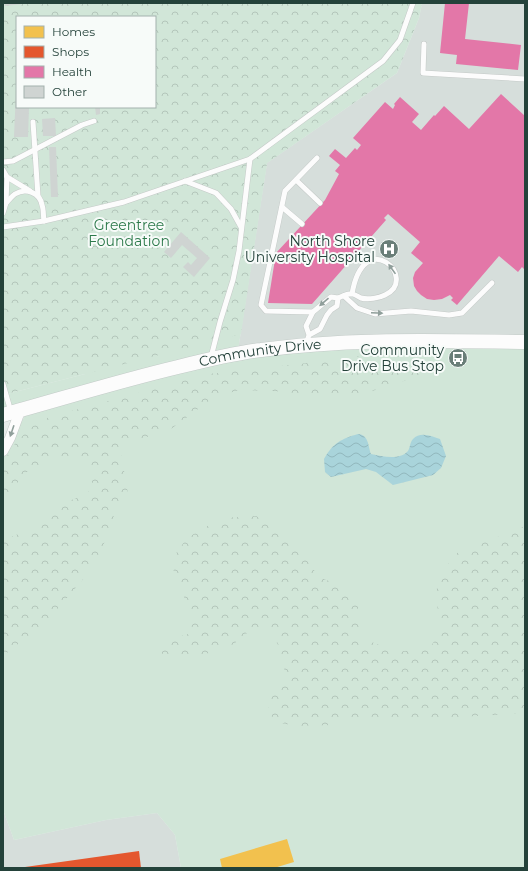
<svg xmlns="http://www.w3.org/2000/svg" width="528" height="871" viewBox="0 0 528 871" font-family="Montserrat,sans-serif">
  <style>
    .built { fill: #d6dedb }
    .grass { fill: #d1e6d8 }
    .forest { fill: url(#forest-crowns); fill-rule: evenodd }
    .water { fill: url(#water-waves) }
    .homes { fill: #f2c14e }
    .shops { fill: #e4572e }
    .health { fill: #e377a8 }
    .building { fill: #cfd4d2 }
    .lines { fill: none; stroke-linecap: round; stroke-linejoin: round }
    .lane-casing { stroke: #c5cac8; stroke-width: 6 }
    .street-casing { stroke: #c5cac8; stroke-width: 11 }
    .secondary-casing { stroke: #c3cbc8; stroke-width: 15 }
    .lane { stroke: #fcfcfc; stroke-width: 5 }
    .street { stroke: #fcfcfc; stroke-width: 10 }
    .secondary { stroke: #fcfcfc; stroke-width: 14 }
    .oneway { fill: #909f9b }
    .labels { text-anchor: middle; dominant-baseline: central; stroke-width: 4; stroke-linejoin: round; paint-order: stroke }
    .park-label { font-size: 14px; fill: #2d7a4b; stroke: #f7fbf9 }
    .poi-label { font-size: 14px; fill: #24423a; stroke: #f7fbf9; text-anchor: end }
    .street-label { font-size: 14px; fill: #24423a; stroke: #f7fbf9 }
  </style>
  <defs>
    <pattern id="forest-crowns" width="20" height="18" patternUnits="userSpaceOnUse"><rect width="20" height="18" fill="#d1e6d8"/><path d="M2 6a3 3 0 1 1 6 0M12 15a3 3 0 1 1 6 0" fill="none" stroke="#b3c6ba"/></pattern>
    <pattern id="water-waves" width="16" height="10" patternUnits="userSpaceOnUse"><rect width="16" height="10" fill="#a9d4db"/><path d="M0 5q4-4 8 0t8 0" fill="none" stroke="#91b7bd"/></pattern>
  </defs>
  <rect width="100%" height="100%" fill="#e8edeb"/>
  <g class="built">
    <polygon points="422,3 525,3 525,342 237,357 267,163 397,73 419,18"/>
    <polygon points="3,810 14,840 106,820 157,813 175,835 181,868 3,868"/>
  </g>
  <polygon class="grass" points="363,96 267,163 237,357 267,352 525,342 525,868 181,868 175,835 157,813 106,820 14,840 3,810 3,453 29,409 3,417 3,395 85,374 17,107 116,122"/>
  <g class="forest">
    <path d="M 3,3 L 422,3 L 419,18 L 397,73 L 267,163 L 241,334 L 3,395 ZM 17,17 L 155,17 L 155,107 L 17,107 Z"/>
    <path d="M 394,351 L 426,355 L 432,361 L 432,368 L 413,378 L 363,394 L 304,394 L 274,391 L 239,390 L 213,398 L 171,429 L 123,445 C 118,460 126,471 127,486 C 128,490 127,495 127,499 L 115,510 L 111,529 L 91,570 L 48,620 L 3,656 L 3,542 L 13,536 L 38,527 L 57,513 L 64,503 L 87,494 L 92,484 L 92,474 L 84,463 L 64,458 L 43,463 L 29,470 L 9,492 L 3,496 L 3,462 L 14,445 L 30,428 L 49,417 L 208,374 L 325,361 Z"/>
    <polygon points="256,516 276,526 301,552 319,577 348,589 358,605 358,621 361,638 398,652 430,647 439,635 440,621 435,595 442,571 457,553 525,526 525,713 409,720 362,716 334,725 297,726 275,722 269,712 268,702 286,677 280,650 275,638 265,631 255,630 245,634 234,644 216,652 166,660 162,654 161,648 167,640 188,634 193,623 186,601 175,580 172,559 187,538 221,518"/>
  </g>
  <path class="water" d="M 358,434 C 369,435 368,446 371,454 C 382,456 399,461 408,451 C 410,448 410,442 413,439 C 420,431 432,436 440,439 L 446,456 L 441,468 L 433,475 L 393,485 L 376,472 L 366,469 L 331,477 L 325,472 L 324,459 C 333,443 341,439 358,434 Z"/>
  <polygon class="homes" points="287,839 294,862 274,868 222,868 220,859"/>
  <polygon class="shops" points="139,851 141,868 25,868 25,867"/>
  <g class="health">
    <polygon points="445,3 469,3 465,39 521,45 518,70 456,64 457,55 440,53"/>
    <polygon points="501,94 525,116 525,270 522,267 518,272 499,256 457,305 451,300 453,298 450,295 442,299 434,300 427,299 421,295 417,291 414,286 413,278 415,272 423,263 411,253 420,242 388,214 384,218 386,220 312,304 268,303 276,253 325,200 339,174 335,171 340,165 329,156 335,149 346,158 355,148 357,150 361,145 353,138 385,102 393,109 395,105 394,104 400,97 419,114 412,122 421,130 434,115 435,116 444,106 469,129"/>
  </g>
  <g class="building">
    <polygon points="4,3 22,3 22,4 5,6"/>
    <polygon points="16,91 17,91 17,107 29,107 28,137 14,137"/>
    <polygon points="95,107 100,107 100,114 96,115"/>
    <polygon points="55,118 56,136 43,136 42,119"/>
    <polygon points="49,147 56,147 58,197 51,197"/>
    <polygon points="181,232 210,258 194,277 183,267 188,262 191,265 197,258 182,245 171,258 164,252"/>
  </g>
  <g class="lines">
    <g class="lane-casing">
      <g id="lane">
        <polyline points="424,44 423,73 525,79"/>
        <polyline points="33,122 38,196"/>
        <polyline points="3,162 13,161 82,125 94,121"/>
        <polyline points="3,170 7,177 6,203 3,213"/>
        <polyline points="7,177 30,191"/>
        <polyline points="296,180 320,203"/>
        <polyline points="185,181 216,193 231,209 241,227"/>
        <path d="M 6,203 C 9,200 12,196 15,194 C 26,187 40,193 42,205 C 44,210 43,216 44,221"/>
        <polyline points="282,207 302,224"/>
        <polyline points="3,227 44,221 124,202 250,159 383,61 400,40 413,3"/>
        <polyline points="344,296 357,308 375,314 411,311 449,315 462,313 492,283"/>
        <path d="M 338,298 C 343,296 348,293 353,294 C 356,295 359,297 361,298 C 368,300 379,298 385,295 C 420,279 364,224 352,294"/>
        <polyline points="313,312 266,311 261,305 285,191 317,158"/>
        <polyline points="306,344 309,335 306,326 313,312 331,297 338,298 337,306 331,310 327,315 320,329 309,335"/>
        <polyline points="211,357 220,322 233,280 239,251 250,159"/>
        <polyline points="3,384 11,412"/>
      </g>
    </g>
    <g class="street-casing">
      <polyline id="street" points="3,451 10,438 20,411"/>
    </g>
    <g class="secondary-casing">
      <g id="secondary">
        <path id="s1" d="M 3,415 C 61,399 119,381 178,367 C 206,360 234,353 261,350 C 349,338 437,341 525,342"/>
      </g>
    </g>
    <use href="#lane" class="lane"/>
    <use href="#street" class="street"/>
    <use href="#secondary" class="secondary"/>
  </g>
  <defs><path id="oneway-solid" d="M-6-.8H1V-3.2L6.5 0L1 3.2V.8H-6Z"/></defs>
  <g class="oneway">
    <use href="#oneway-solid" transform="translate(392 269) rotate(-125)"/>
    <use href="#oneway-solid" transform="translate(324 302) rotate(139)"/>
    <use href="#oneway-solid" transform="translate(377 313) rotate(3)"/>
    <use href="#oneway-solid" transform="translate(12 431) rotate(109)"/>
  </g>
  <defs>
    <g id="hospital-disc" transform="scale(1)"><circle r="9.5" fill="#697e78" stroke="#f7fbf9"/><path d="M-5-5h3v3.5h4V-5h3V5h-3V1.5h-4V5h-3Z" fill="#fff"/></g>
    <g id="bus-disc" transform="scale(1)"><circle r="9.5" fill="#697e78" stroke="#f7fbf9"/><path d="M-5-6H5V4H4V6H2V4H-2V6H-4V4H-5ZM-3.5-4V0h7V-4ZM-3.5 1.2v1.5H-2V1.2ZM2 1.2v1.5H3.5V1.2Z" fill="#fff"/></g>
  </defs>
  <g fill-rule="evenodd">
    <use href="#hospital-disc" x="389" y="249"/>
    <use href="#bus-disc" x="458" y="358"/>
  </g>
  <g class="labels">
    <g class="park-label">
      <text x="129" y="225">Greentree<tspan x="129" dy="16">Foundation</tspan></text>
    </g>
    <g class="poi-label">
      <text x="375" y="241">North Shore<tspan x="375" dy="16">University Hospital</tspan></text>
      <text x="444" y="350">Community<tspan x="444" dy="16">Drive Bus Stop</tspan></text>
    </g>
    <g class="street-label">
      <text stroke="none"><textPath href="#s1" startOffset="265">Community Drive</textPath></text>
    </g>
  </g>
  <rect width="528" height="871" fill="none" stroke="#24423a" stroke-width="8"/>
  <rect x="16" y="16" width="140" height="92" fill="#f7fbf9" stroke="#a3b1ad"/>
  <rect x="24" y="26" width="20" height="12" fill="#f2c14e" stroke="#a3b1ad"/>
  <text x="52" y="36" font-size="12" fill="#24423a">Homes</text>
  <rect x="24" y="46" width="20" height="12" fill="#e4572e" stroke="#a3b1ad"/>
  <text x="52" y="56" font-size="12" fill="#24423a">Shops</text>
  <rect x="24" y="66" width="20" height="12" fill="#e377a8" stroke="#a3b1ad"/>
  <text x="52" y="76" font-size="12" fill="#24423a">Health</text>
  <rect x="24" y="86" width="20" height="12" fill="#cfd4d2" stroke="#a3b1ad"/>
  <text x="52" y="96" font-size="12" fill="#24423a">Other</text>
</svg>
